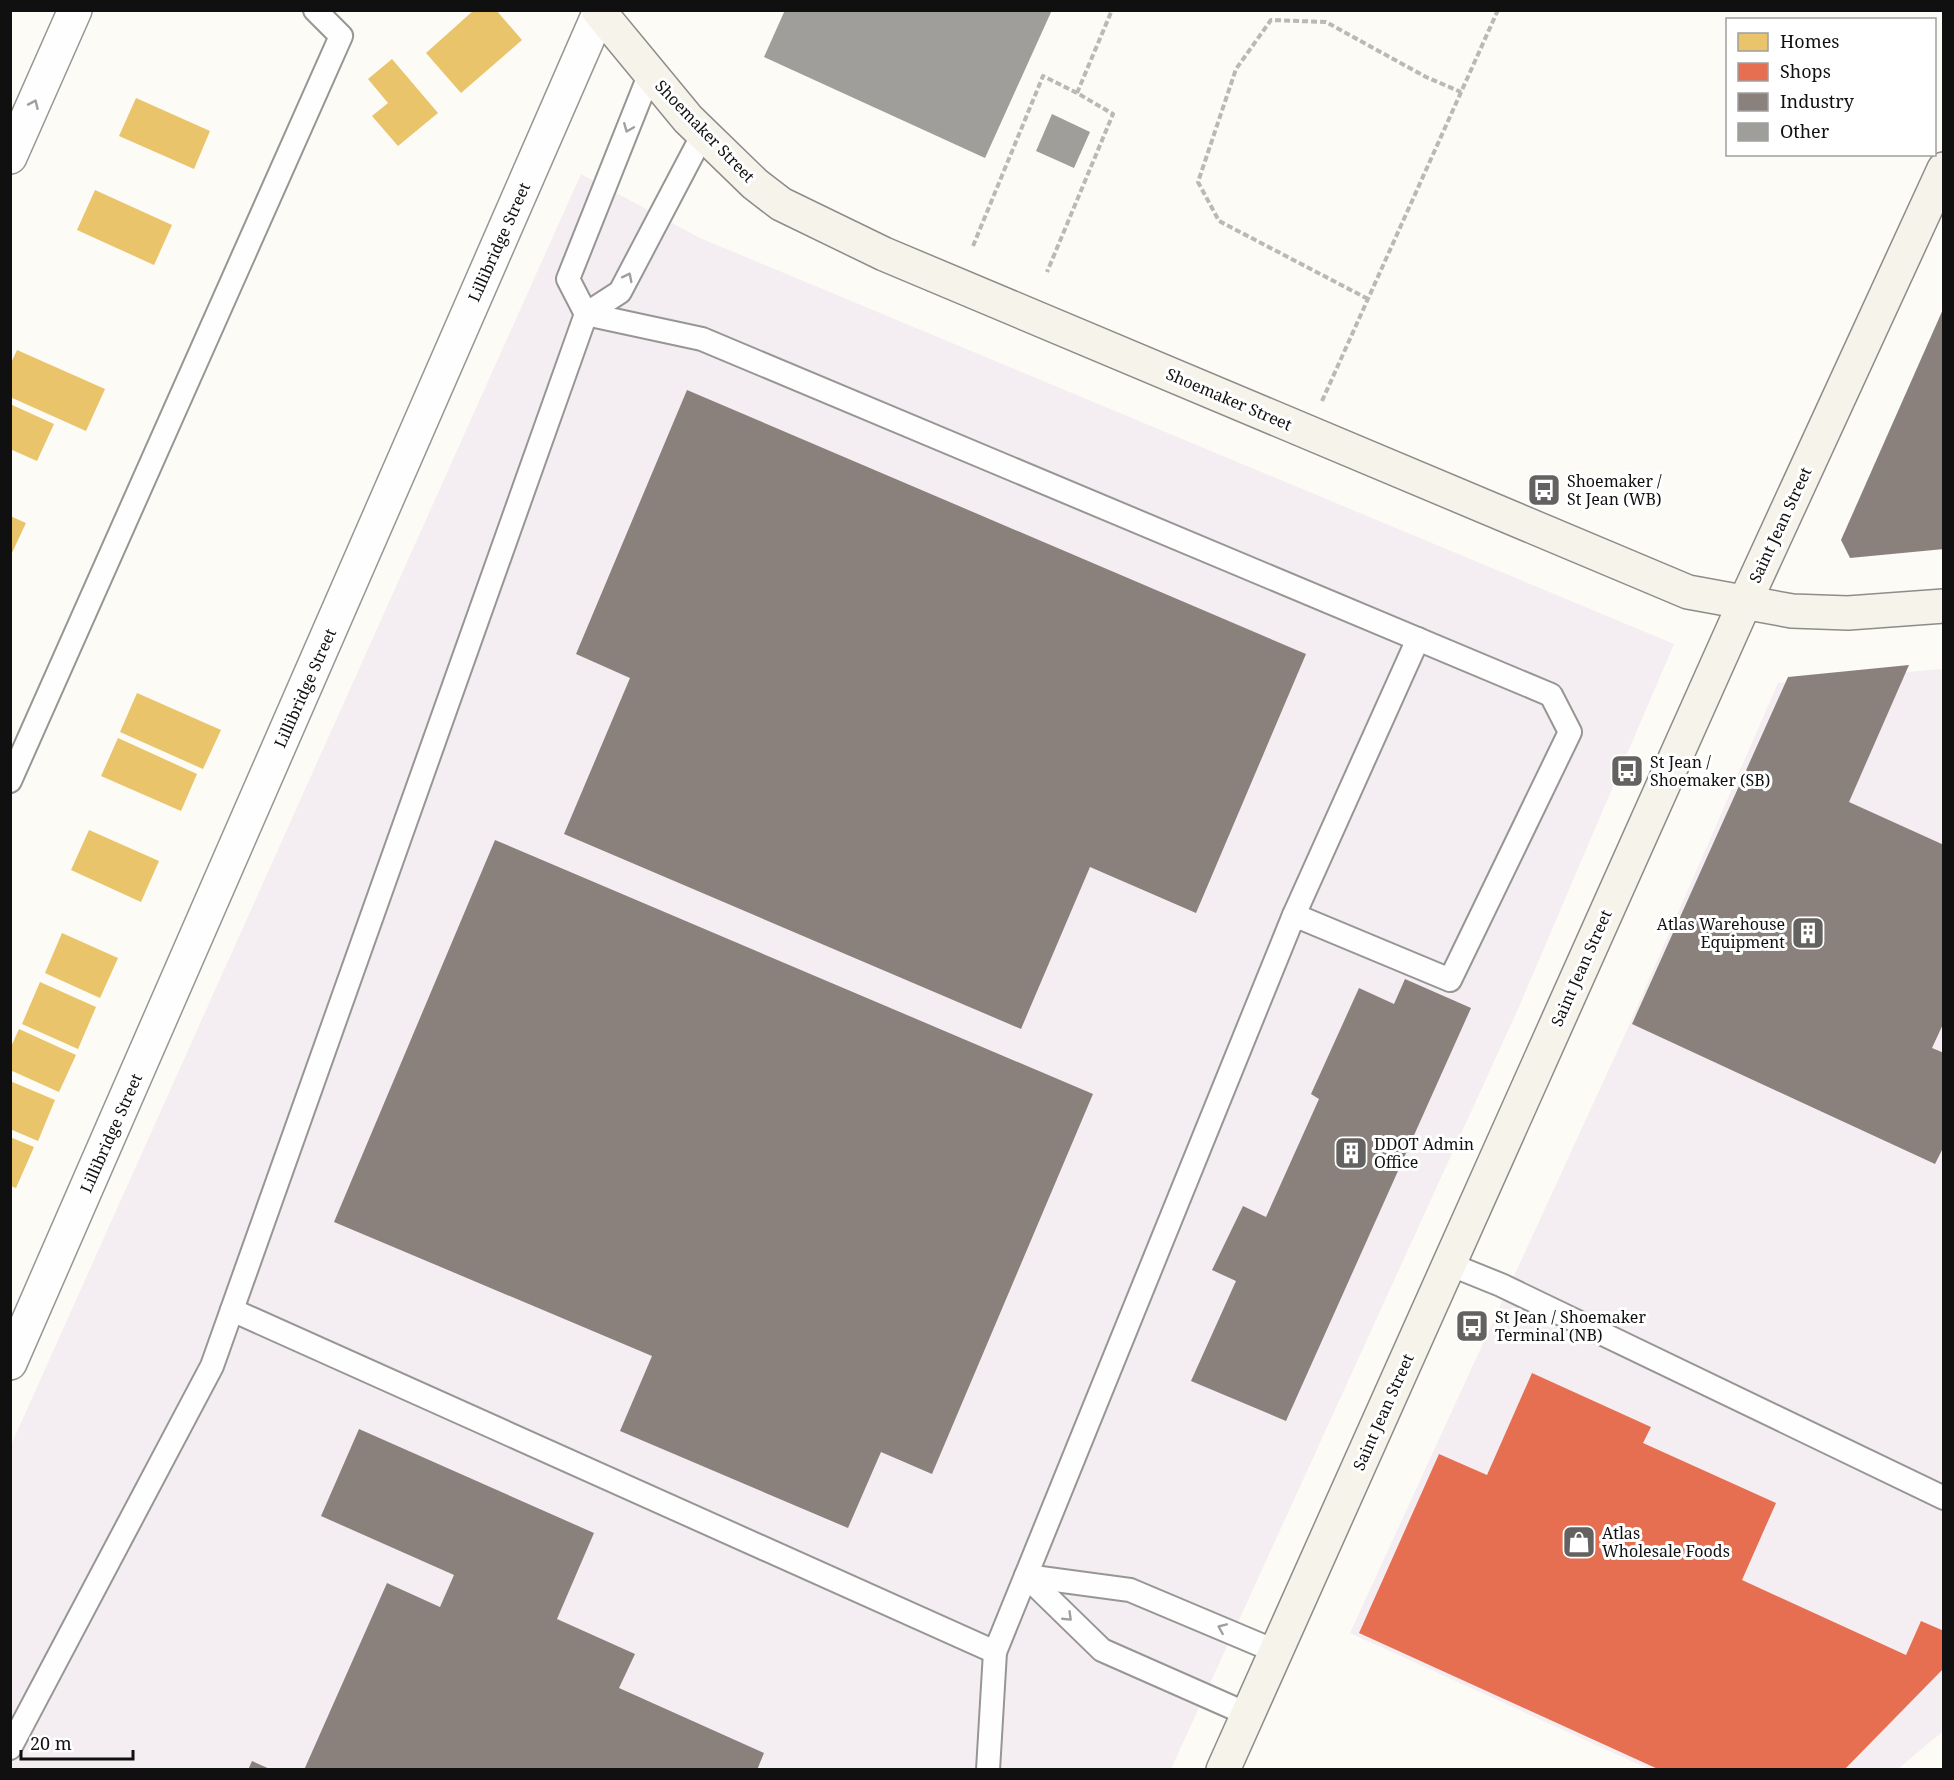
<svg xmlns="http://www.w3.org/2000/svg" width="1954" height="1780" viewBox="0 0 1954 1780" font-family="'Noto Serif',serif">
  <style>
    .industrial { fill: #f4eef2 }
    .homes { fill: #e9c46a }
    .shops { fill: #e76f51 }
    .industry { fill: #8a817c }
    .building { fill: #a09e9b }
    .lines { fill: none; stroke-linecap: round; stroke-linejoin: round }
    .lane-casing { stroke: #969694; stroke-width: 26 }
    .street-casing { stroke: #969694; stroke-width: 36 }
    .secondary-casing { stroke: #8d8c8a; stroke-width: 36 }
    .path { stroke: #b9b9b8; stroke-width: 4; stroke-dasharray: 6 3; stroke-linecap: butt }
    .lane { stroke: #fffefe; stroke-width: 22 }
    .street { stroke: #fffefe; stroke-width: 33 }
    .secondary { stroke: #f6f3eb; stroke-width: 33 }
    .oneway { stroke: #9f9f9f }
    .labels { text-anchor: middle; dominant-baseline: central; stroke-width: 6; stroke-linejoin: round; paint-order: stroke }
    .street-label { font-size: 16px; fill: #101010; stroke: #fff }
    .poi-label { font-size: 16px; fill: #101010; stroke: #fff; text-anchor: start }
  </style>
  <rect width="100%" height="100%" fill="#fcfbf6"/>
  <g class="industrial">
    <polygon points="581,174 700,238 1674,644 1518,1009 1171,1769 11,1770 11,1445"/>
    <polygon points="1943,669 1943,1731 1898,1769 1649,1769 1350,1633 1627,1030 1778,683"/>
  </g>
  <g class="homes">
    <polygon points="474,10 496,10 522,40 461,93 426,53"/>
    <polygon points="392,59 438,113 398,146 372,116 388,103 368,79"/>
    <polygon points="136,98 210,131 194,169 119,136"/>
    <polygon points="95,190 172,225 154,265 77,230"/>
    <polygon points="17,350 105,389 86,431 10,397 10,365"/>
    <polygon points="10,404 54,424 37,461 10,449"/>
    <polygon points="10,516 26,523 10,557"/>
    <polygon points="137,693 221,730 203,769 120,732"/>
    <polygon points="118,738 197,774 181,811 101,776"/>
    <polygon points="89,830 159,861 141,902 71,870"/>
    <polygon points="62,933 118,958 100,998 45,973"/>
    <polygon points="40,982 96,1007 78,1049 22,1024"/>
    <polygon points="19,1029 76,1055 59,1092 10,1070 10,1049"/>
    <polygon points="10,1081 55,1100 38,1141 10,1129"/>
    <polygon points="10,1137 34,1147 16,1188 10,1186"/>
  </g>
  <polygon class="shops" points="1532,1373 1651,1427 1643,1443 1776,1503 1742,1580 1906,1655 1921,1621 1944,1631 1944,1668 1844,1770 1660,1770 1359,1633 1439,1454 1487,1475"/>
  <g class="industry">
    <polygon points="1944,307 1944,549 1850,558 1841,540"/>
    <polygon points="687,390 1306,654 1196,913 1090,867 1021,1029 564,834 630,678 576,654"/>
    <polygon points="1909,665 1849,802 1944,845 1944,1022 1932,1048 1944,1053 1944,1146 1935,1164 1632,1024 1788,677"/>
    <polygon points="495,840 1093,1094 932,1474 881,1452 848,1528 620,1431 652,1356 334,1222"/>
    <polygon points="1405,979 1471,1008 1286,1421 1191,1381 1236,1281 1212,1270 1243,1206 1266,1217 1319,1099 1311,1094 1359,988 1394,1004"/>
    <polygon points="359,1429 594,1533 557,1619 635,1654 619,1688 764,1753 757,1770 304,1770 387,1583 440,1607 454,1575 321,1516"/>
    <polygon points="252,1761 272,1770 248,1770"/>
  </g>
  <g class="building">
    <polygon points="785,10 1052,10 985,158 764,57"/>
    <polygon points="1052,114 1090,132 1074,168 1036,151"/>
  </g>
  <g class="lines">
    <g class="lane-casing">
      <g id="lane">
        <polyline points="586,314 702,339 1551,695 1570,732 1450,980 1294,915 995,1652 988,1770"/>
        <polyline points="586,314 568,279 650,73"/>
        <polyline points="10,781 341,36 315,10"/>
        <polyline points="1294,915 1418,639"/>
        <polyline points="1449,1264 1501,1285 1944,1498"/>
        <polyline points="232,1310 995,1652"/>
        <polyline points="1026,1576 1102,1650 1247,1714"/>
        <polyline points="1026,1576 1130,1590 1275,1651"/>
        <polyline points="10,1748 212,1366 586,314 620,292 703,134"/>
      </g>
    </g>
    <g class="street-casing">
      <g id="street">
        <polyline points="10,157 75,10"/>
        <polyline points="10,1363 599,13"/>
      </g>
    </g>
    <g class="secondary-casing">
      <g id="secondary">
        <polyline points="598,10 688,119 755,184 781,204 884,254 1688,592 1792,611 1848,613 1944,606"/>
        <polyline points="1223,1770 1745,602 1944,169"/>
      </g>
    </g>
    <g class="path">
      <polyline points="1077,93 1112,10"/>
      <polyline points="973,246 1043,76 1077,93 1113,114 1047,272"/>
      <polyline points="1368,299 1219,221 1198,182 1236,69 1271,20 1326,22 1426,77 1461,92"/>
      <polyline points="1322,401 1498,10"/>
    </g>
    <use href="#lane" class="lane"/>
    <use href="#street" class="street"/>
    <use href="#secondary" class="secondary"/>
  </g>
  <defs><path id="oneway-chevron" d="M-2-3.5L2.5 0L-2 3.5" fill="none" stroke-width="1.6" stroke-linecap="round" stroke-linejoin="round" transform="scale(1.5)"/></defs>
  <g class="oneway">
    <use href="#oneway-chevron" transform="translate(34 104) rotate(-66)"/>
    <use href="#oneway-chevron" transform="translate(628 128) rotate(112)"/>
    <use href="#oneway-chevron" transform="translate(628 277) rotate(-63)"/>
    <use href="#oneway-chevron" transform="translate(1068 1617) rotate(44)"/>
    <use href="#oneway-chevron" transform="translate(1222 1628) rotate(-157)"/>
  </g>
  <defs>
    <g id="bus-square" transform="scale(1.725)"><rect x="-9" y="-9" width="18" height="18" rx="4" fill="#636260" stroke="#fff"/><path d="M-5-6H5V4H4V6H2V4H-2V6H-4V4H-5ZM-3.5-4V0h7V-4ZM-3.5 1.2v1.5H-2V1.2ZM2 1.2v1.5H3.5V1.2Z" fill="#fff"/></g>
    <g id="building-square" transform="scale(1.725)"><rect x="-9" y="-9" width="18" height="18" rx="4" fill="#636260" stroke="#fff"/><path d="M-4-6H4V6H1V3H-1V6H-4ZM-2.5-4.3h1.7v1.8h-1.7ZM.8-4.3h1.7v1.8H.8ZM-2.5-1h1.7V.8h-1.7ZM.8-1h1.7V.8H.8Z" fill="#fff"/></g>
    <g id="shop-square" transform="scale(1.725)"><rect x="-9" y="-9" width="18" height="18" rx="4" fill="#636260" stroke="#fff"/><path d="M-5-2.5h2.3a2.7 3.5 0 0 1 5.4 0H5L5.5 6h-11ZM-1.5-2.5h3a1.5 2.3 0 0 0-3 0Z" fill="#fff"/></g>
  </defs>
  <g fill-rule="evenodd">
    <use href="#bus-square" x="1544" y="490"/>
    <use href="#bus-square" x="1627" y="771"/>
    <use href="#building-square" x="1808" y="933"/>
    <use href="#building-square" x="1351" y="1153"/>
    <use href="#bus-square" x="1472" y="1326"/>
    <use href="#shop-square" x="1579" y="1542"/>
  </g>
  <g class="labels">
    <g class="street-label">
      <text transform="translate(705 131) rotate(46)">Shoemaker Street</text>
      <text transform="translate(499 242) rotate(-66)">Lillibridge Street</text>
      <text transform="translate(1229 399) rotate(23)">Shoemaker Street</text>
      <text transform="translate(1780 525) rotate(-65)">Saint Jean Street</text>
      <text transform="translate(305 688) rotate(-66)">Lillibridge Street</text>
      <text transform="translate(1581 968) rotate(-66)">Saint Jean Street</text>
      <text transform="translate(111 1133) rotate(-66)">Lillibridge Street</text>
      <text transform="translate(1383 1412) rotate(-66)">Saint Jean Street</text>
    </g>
    <g class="poi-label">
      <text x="1567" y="481">Shoemaker /<tspan x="1567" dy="18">St Jean (WB)</tspan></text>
      <text x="1650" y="762">St Jean /<tspan x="1650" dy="18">Shoemaker (SB)</tspan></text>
      <text x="1785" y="924" text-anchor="end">Atlas Warehouse<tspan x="1785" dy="18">Equipment</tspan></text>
      <text x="1374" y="1144">DDOT Admin<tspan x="1374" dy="18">Office</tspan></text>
      <text x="1495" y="1317">St Jean / Shoemaker<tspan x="1495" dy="18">Terminal (NB)</tspan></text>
      <text x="1602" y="1533">Atlas<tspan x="1602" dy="18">Wholesale Foods</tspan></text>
    </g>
  </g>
  <rect width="1954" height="1780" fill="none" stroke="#101010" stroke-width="24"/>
  <rect x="1726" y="18" width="210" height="138" fill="#ffffff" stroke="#9f9f9f" stroke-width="1.5"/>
  <rect x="1738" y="33" width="30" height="18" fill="#e9c46a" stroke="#9f9f9f" stroke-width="1.5"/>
  <text x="1780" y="48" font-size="18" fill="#101010">Homes</text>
  <rect x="1738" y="63" width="30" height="18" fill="#e76f51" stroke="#9f9f9f" stroke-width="1.5"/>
  <text x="1780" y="78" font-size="18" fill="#101010">Shops</text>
  <rect x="1738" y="93" width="30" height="18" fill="#8a817c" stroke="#9f9f9f" stroke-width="1.5"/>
  <text x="1780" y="108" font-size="18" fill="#101010">Industry</text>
  <rect x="1738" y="123" width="30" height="18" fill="#a09e9b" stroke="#9f9f9f" stroke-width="1.5"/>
  <text x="1780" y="138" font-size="18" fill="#101010">Other</text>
  <path d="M21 1750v9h112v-9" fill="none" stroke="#101010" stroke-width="3"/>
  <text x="30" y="1750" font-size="18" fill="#101010" stroke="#ffffff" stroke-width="4.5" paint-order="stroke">20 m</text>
</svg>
